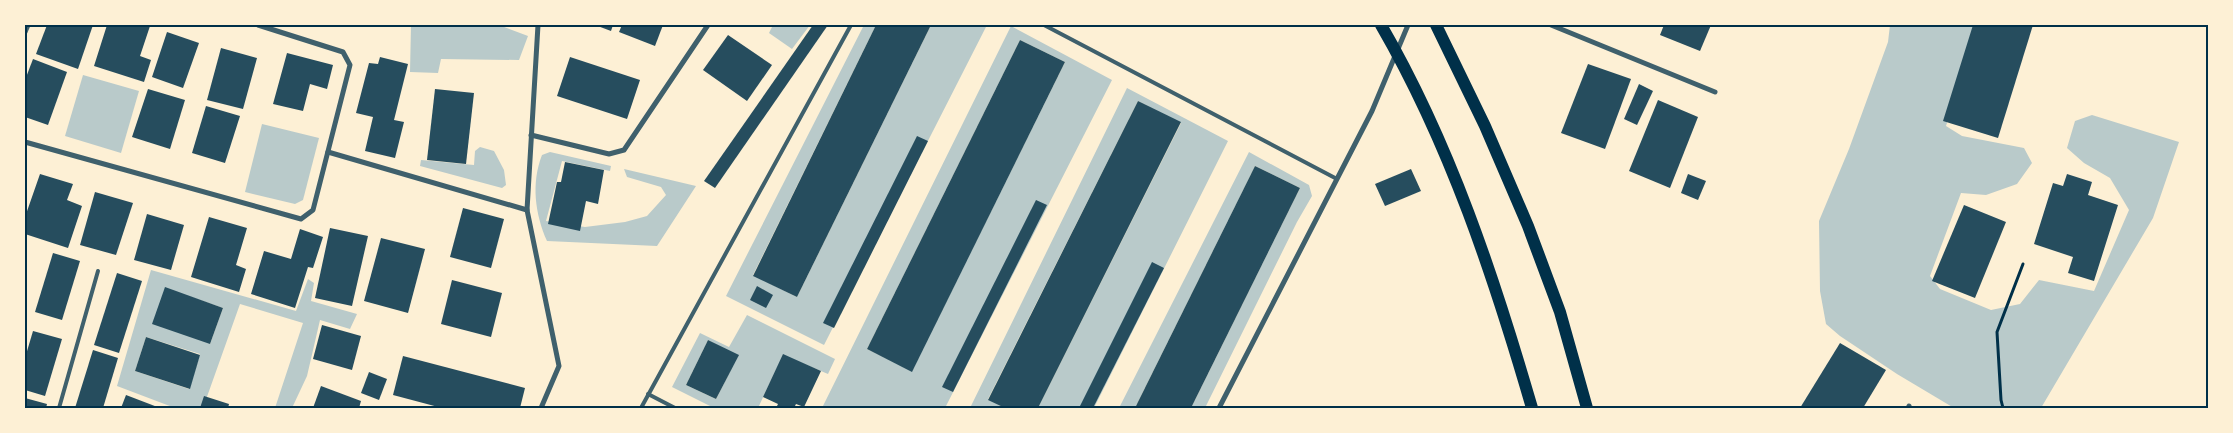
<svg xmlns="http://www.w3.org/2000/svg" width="2233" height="433" viewBox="0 0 2233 433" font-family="Montserrat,sans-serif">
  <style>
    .green { fill: #b9caca; fill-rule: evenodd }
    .building { fill: #264d5e }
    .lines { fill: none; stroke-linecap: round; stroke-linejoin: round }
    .path { stroke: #003049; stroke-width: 3 }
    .service { stroke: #3f606c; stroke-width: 4 }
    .minor { stroke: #3f606c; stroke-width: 5 }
    .primary { stroke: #003049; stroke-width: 12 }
    .neatline { fill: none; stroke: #003049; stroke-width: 2 }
  </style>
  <rect width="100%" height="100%" fill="#fdf0d5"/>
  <g class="green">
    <polygon points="411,25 499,25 528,36 519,60 441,59 438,73 410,72"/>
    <polygon points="773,25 810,25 792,49 769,33"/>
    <polygon points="864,25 876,25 753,275 797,297 931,25 987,25 824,345 726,296"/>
    <polygon points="1890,25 1978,25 1946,126 1962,136 2024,148 2032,163 2017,184 1986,195 1961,193 1930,276 1940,289 1991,310 2020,304 2039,280 2094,291 2129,210 2110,178 2084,163 2067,148 2075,121 2092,115 2179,142 2153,218 2041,408 1954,408 1897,374 1840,336 1826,324 1820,291 1819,221 1849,149 1888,42"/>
    <path d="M 1011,26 L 1112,80 L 945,408 L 822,408 ZM 1020,40 L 1065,62 L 912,371 L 867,349 Z"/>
    <polygon points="83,75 139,91 121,153 65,136"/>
    <polygon points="1127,88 1228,141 1094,408 1038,408 1181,123 1138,101 988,399 1005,408 970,408"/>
    <polygon points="262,124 319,138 303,200 295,204 245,192"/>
    <polygon points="480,147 494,151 504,170 506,185 502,188 420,166 421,160 474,165 475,151"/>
    <path d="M 550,152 L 611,166 L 610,171 L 562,161 L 546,221 L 585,227 L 625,222 L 647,216 L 666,195 L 661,187 L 627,177 L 624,169 L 696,186 L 657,246 L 547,241 C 535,214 531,183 542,155 Z"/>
    <polygon points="1249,152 1309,185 1312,196 1297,222 1205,408 1191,408 1300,188 1255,166 1135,408 1119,408"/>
    <path d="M 151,270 L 296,311 L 308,279 L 314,283 L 311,301 L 357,314 L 350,329 L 320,320 L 307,376 L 292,408 L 275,408 L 303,323 L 240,304 L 203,408 L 175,408 L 117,386 ZM 165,288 L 223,308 L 210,344 ZM 146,337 L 200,354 L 189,389 L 135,371 Z"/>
    <path d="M 747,315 L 835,359 L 828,374 L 783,355 L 758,408 L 714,408 L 672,387 L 700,333 L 729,347 ZM 708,340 L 738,356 L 716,399 L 686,385 Z"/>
  </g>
  <g class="building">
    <polygon points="47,25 93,25 78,69 36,54"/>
    <polygon points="107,25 150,26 140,56 151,60 144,82 94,66"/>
    <polygon points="595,25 613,25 611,31"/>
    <polygon points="622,25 663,25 655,46 619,32"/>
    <polygon points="813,25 828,25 715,188 704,181"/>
    <polygon points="876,25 931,25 797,297 753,276"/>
    <polygon points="1664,25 1711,25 1700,51 1660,35"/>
    <polygon points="1973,25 2033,25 1998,138 1943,121"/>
    <polygon points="167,32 199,43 183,88 152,77"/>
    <polygon points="728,35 772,65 747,101 703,70"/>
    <polygon points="1020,40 1065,62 912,372 867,349"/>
    <polygon points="221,48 257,58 243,109 207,100"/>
    <polygon points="287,53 333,65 327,89 310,84 303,111 273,104"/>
    <polygon points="380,57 408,64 394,120 404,122 395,158 365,151 373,117 356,113 369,63 378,64"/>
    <polygon points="570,57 640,80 627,119 557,96"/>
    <polygon points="33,59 67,72 48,125 25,117 25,80"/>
    <polygon points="1588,64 1631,79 1605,149 1561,133"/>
    <polygon points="1639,84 1653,91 1637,125 1624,119"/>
    <polygon points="148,89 185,100 170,149 132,137"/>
    <polygon points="435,89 474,93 466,164 427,160"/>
    <polygon points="1658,100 1698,117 1670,188 1629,171"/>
    <polygon points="1138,101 1181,122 1038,408 1005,408 988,400"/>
    <polygon points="206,106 240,116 225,163 192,153"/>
    <polygon points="917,136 928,141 834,328 823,323"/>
    <polygon points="565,162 604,170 598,204 586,201 580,231 548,224 557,182 561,182"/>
    <polygon points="1255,166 1300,188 1191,408 1135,408"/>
    <polygon points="1411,169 1421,191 1385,206 1375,184"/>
    <polygon points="40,174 73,184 67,200 82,206 68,248 25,234 25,217"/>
    <polygon points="1688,174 1706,181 1698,200 1681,193"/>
    <polygon points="2067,174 2092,182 2088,195 2118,205 2094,281 2068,273 2073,257 2034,244 2053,183 2063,186"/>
    <polygon points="95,192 133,203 116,255 80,245"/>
    <polygon points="1036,200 1047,205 953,392 942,387"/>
    <polygon points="1964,205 2006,222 1975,298 1932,281"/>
    <polygon points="463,208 504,219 491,268 450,257"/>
    <polygon points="147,214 184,225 171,270 134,260"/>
    <polygon points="209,217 247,228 236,265 246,269 239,292 191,277"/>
    <polygon points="330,228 368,236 352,306 315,298"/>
    <polygon points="300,229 323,237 313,268 308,267 295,308 251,294 264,251 291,259"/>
    <polygon points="381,238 425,249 408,313 364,301"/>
    <polygon points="53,253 80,261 62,320 35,312"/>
    <polygon points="1152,262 1164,268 1093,408 1079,408"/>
    <polygon points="117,273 142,281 119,353 94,345"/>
    <polygon points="452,280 502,293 491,337 441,324"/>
    <polygon points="757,286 773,295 766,308 750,300"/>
    <polygon points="165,287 223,308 210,344 152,324"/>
    <polygon points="322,325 361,336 352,370 313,359"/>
    <polygon points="33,331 62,339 45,396 25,390 25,358"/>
    <polygon points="146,337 200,355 190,389 135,371"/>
    <polygon points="708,340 739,355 716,399 686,385"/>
    <polygon points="1840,343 1886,370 1863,408 1800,408"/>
    <polygon points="93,350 118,358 103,408 75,408"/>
    <polygon points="783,354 821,371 804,407 796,404 794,408 776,408 778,404 763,397"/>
    <polygon points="403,356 525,388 520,408 442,408 393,395"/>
    <polygon points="369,372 387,379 379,400 361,393"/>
    <polygon points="321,386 361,401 359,408 313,408"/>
    <polygon points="126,395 160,408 121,408"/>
    <polygon points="204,396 229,404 228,408 200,408"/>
    <polygon points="25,398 47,404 46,408 25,408"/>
  </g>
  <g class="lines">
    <polyline class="path" points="2003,408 2001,400 1997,332 2023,264"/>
    <g class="service">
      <polyline points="1044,25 1337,179"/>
      <polyline points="648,394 675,408"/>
      <polyline points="59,408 98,271"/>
      <polyline points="641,408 851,25"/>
    </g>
    <g class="minor">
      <polyline points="538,25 527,210 559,366 541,408"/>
      <polyline points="1551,25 1715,92"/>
      <polyline points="25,32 28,25"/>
      <polyline points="531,135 609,154 624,150 708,25"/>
      <polyline points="25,142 301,219 313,210 350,65 343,52 258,25"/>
      <polyline points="328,152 527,210"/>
      <polyline points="1219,408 1372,111 1408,25"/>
      <polyline points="1908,408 1909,406"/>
    </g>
    <g class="primary">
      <path d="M 1381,25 C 1450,144 1494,277 1532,408"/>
      <polyline points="1436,25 1485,126 1528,226 1560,312 1587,408"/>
    </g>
  </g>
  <rect width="2233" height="433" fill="none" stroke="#fdf0d5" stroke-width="52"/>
  <rect x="26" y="26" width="2181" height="381" class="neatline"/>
</svg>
